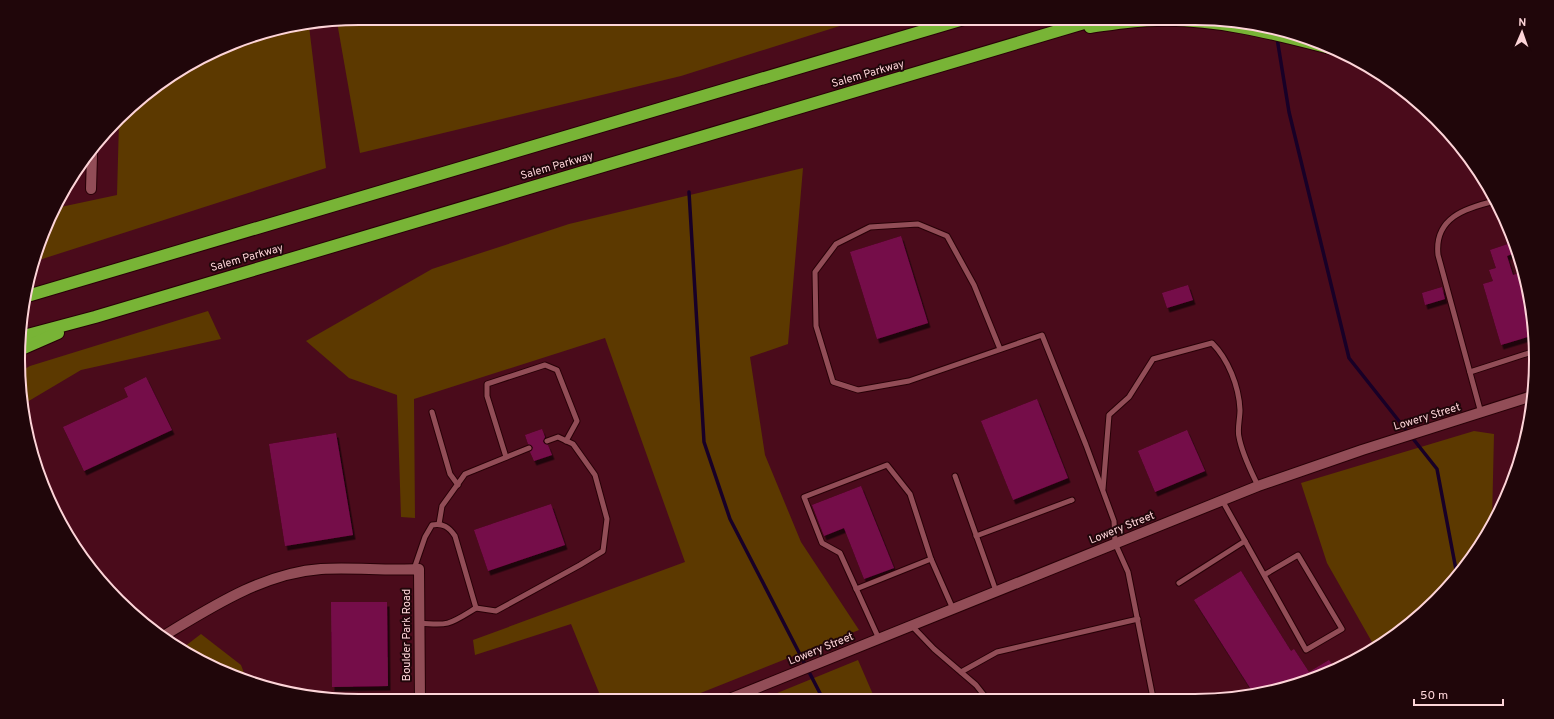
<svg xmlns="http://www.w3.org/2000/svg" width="1554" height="719" viewBox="0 0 1554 719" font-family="Overpass,sans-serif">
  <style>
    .green { fill: #5c3900 }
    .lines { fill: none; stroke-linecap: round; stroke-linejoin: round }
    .stream { stroke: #180027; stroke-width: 3.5 }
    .building { fill: #750b4a; filter: url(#shadow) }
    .service-casing { stroke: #280007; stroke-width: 7 }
    .minor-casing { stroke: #280007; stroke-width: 12 }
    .motorway-casing { stroke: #280007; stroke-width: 14 }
    .service { stroke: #924d57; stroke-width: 5 }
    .minor { stroke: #924d57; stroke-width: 10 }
    .motorway { stroke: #78b436; stroke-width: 12 }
    .labels { text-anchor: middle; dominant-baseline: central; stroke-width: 4; stroke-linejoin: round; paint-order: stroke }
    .street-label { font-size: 11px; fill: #fdd4d8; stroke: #20060a }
    .rim { fill: none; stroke: #fdd4d8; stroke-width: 2 }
  </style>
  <defs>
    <filter id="shadow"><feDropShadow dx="2.5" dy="4.5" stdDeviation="0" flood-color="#0009"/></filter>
  </defs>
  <rect width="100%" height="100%" fill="#4a0b1b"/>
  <g class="green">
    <polygon points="360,18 865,18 681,76 360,153 337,22"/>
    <polygon points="309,26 326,168 36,261 56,208 117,195 119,122 135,103 189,64 250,36"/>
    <polygon points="803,168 788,344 750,357 765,455 801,542 859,630 683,700 602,700 571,624 475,655 473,640 685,562 605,338 414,399 415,518 401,517 397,395 349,378 306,341 432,269 569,224"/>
    <polygon points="208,311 221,339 81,370 22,405 19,372 30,366"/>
    <polygon points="1474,431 1494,434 1492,521 1466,567 1403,630 1374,647 1372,642 1327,563 1301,483"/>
    <polygon points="201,634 241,665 247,681 229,675 184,647"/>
    <polygon points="858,660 875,699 766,700 765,698"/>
  </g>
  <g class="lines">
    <g class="stream">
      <polyline points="1277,38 1289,112 1349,358 1437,469 1457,575"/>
      <polyline points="689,192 704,442 730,519 823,699"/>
    </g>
  </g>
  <g class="building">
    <polygon points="901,236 928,323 877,339 850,252"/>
    <polygon points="1514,242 1517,252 1507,256 1513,275 1523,272 1529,293 1534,335 1501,345 1483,284 1493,281 1489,270 1496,268 1490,250"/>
    <polygon points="1188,285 1193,300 1167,308 1162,293"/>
    <polygon points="1442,287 1445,299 1425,305 1422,293"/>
    <polygon points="146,377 172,430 84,471 63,427 128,397 124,388"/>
    <polygon points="1037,399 1068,478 1013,500 981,421"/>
    <polygon points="542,429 545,437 543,442 548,445 552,455 534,461 530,452 533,447 528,444 525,435"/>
    <polygon points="1187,430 1205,471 1155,492 1138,451"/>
    <polygon points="336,433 353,535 285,546 269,444"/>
    <polygon points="861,486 894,568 864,579 844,528 824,536 812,505"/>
    <polygon points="551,504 565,545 488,571 474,530"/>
    <polygon points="1241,571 1291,651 1294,649 1309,672 1329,660 1335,669 1325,675 1254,694 1194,600"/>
    <polygon points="331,602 387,602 388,686 332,687"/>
  </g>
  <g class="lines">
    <g class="service-casing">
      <g id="service">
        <polyline points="1000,349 974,285 947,236 918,224 870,227 836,244 815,272 816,326 833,382 858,390 909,381 1042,335 1086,445 1114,521 1115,543 1128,572 1153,698"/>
        <polyline points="1470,372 1535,351"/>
        <polyline points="432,412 450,474 458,485"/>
        <path d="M 1481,413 L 1438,255 C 1434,218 1465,208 1495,201"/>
        <polyline points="506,457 487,396 487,384 545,365 557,370 577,421 566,441"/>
        <polyline points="955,476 996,591"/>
        <path d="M 1103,489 L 1109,415 L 1129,397 L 1153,359 L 1212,343 C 1228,359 1239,386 1240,410 C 1240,419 1237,429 1239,437 C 1242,454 1251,471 1258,486"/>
        <polyline points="1222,500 1306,650 1342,629 1298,555 1264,575"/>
        <polyline points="439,524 442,506 465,474 529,448"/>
        <polyline points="976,536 1072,500"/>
        <path d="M 414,569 L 425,537 L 432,525 C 443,523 449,527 455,536 L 476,608 C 450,624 450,626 419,623"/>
        <polyline points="1179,583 1245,541"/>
        <polyline points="856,589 931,559"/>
        <polyline points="476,608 496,611 580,565 603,551 607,519 595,475 573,444 558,437 547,441"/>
        <polyline points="911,625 934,649 976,685 987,699"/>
        <polyline points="879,639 840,553 822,543 804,497 887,465 910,494 931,559 953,609"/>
        <polyline points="961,672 997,652 1138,619"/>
      </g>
    </g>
    <g class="minor-casing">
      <g id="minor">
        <polyline points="91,189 92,155"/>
        <path d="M 165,635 C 213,606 264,573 321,569 C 353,567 386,571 419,569 L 420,701"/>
        <polyline points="727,700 1258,486 1362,450 1532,396"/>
      </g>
    </g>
    <g class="motorway-casing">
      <g id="motorway">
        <path d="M 1090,27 C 1112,24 1134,20 1157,20 C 1217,18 1276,34 1334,49"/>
        <polyline points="24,297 967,18"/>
        <polyline points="20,337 95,317 1101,18"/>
        <polyline points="19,350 58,333"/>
      </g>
    </g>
    <use href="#service" class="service"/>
    <use href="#minor" class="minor"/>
    <use href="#motorway" class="motorway"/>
  </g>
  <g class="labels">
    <g class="street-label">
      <text transform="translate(868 74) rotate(-16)">Salem Parkway</text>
      <text transform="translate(557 166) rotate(-16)">Salem Parkway</text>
      <text transform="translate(247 258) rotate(-16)">Salem Parkway</text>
      <text transform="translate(1427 417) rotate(-17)">Lowery Street</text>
      <text transform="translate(1122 528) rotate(-22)">Lowery Street</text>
      <text transform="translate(407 635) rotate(-90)">Boulder Park Road</text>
      <text transform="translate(821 649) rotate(-22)">Lowery Street</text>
    </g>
  </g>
  <path d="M0 0H1554V719H0ZM359 25H1195A334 334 0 0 1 1529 359V360A334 334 0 0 1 1195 694H359A334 334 0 0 1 25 360V359A334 334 0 0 1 359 25Z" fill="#20060a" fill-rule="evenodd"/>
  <path class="rim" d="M359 25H1195A334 334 0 0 1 1529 359V360A334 334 0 0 1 1195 694H359A334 334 0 0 1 25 360V359A334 334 0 0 1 359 25Z"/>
  <g transform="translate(1522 32) rotate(2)" stroke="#20060a" stroke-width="3" paint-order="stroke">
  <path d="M0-3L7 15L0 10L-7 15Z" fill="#fdd4d8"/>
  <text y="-6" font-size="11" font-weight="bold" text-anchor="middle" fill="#fdd4d8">N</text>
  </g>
  <path d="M1414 699v6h89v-6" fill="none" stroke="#fdd4d8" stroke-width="2"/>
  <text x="1420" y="699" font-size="12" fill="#fdd4d8" stroke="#20060a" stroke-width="3" paint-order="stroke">50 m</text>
</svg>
